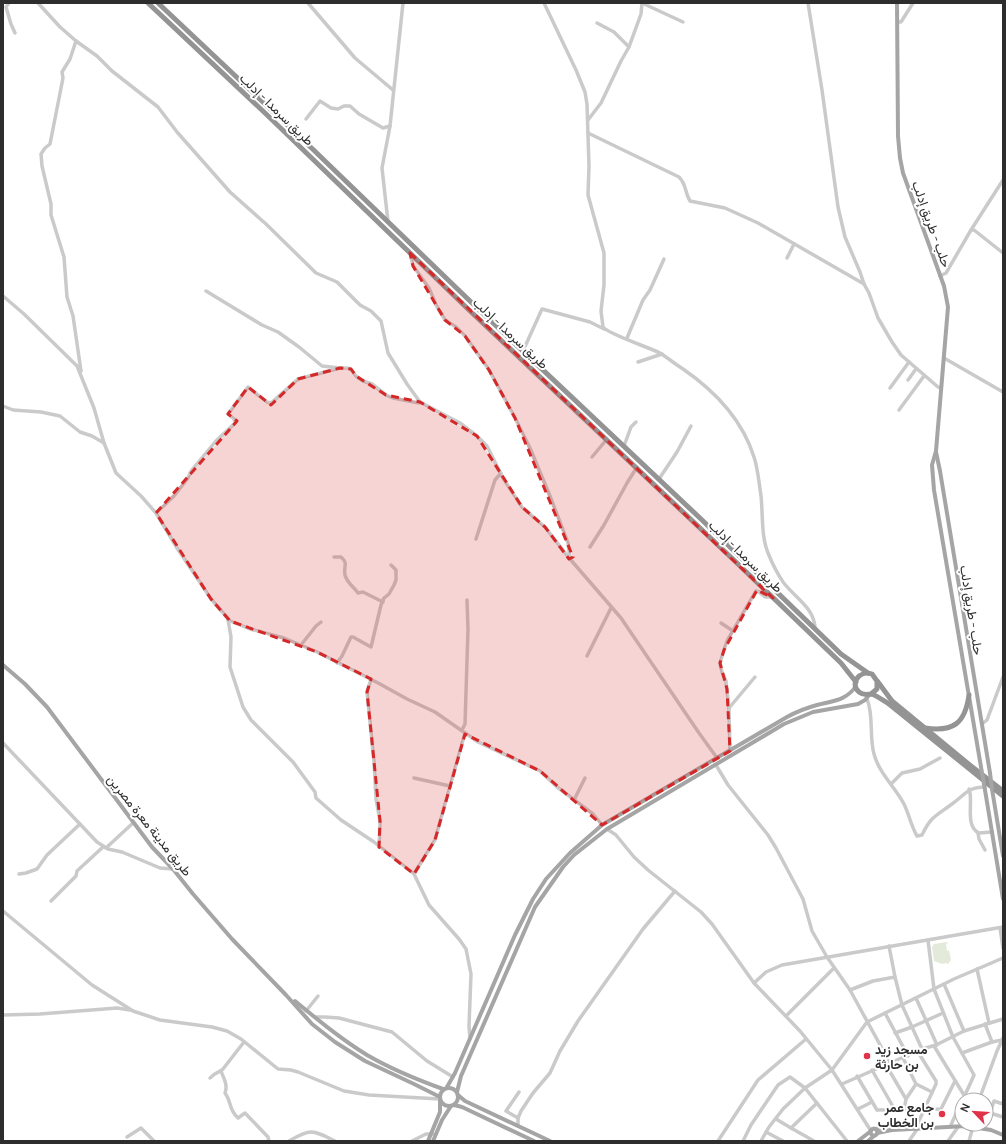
<svg xmlns="http://www.w3.org/2000/svg" width="1006" height="1144" viewBox="0 0 1006 1144" font-family="Manrope,Vazirmatn,sans-serif">
  <style>
    .green { fill: #e4eada }
    .lines { fill: none; stroke-linecap: round; stroke-linejoin: round }
    .minor { stroke: #cacaca; stroke-width: 3.5 }
    .major { stroke: #a5a5a5; stroke-width: 4 }
    .highway { stroke: #949494; stroke-width: 5 }
    .major-bridge { stroke: #a5a5a5; stroke-width: 4 }
    .marked { fill: #d62828; fill-opacity: 0.2; stroke: #d62828; stroke-width: 3; stroke-dasharray: 8 5; stroke-linejoin: round }
    .poi-dot { fill: #e03248; stroke: #fff; stroke-width: 1.5 }
    .labels { text-anchor: middle; dominant-baseline: central; stroke-width: 4; stroke-linejoin: round; paint-order: stroke }
    .street-label { font-size: 13px; fill: #2d2d2d; stroke: #fff }
    .poi-label { font-size: 13px; font-weight: bold; fill: #2d2d2d; stroke: #fff; text-anchor: start }
  </style>
  <rect width="100%" height="100%" fill="#fff"/>
  <polygon class="green" points="947,942 948,943 946,944 947,951 949,950 951,960 948,964 946,963 942,964 934,961 932,947 934,944"/>
  <g class="lines">
    <g class="minor">
      <polyline points="9,3 6,7 11,24 15,33"/>
      <polyline points="38,3 60,27 76,41 97,56 112,71 158,107 177,132 230,192 266,224 316,273 337,282 360,305 371,311 381,321 388,353 407,384 420,402 460,423 477,436 487,446 503,478 522,507 545,527 570,559 621,618 699,733 717,758"/>
      <polyline points="308,3 355,58 393,90"/>
      <path d="M 544,3 L 576,70 L 585,92 L 587,104 L 589,166 L 588,195 L 604,253 L 604,285 L 601,311 L 603,327 C 608,334 648,347 660,353 C 668,358 675,364 683,369 C 715,391 742,419 754,457 C 758,469 759,483 761,496 C 763,514 761,536 768,553 C 772,563 777,573 783,582 C 795,598 815,608 815,629"/>
      <polyline points="642,3 683,22"/>
      <polyline points="808,3 822,90 838,207 845,237 860,272 864,284 869,293 878,318 892,342 901,355 938,387 941,388"/>
      <polyline points="898,22 901,22 913,3"/>
      <polyline points="597,23 614,32 629,47"/>
      <polyline points="76,41 70,59 62,72 63,78 50,144 45,148 41,154 42,166 51,204 51,215 64,257 67,297 73,316 81,371"/>
      <polyline points="306,119 320,101 331,108 338,109 344,106 350,106 359,114 383,128 390,126"/>
      <polyline points="588,120 601,103 621,61 629,47 641,14 642,3"/>
      <path d="M 588,133 L 679,177 C 687,185 684,191 690,201 L 725,208 L 758,223 L 864,284"/>
      <polyline points="388,222 382,168 390,126 403,3"/>
      <polyline points="971,230 974,230 1003,253"/>
      <polyline points="410,253 413,266 429,288 436,305 445,320 456,327 465,336 489,370 515,418 530,448 550,496 568,543 570,558"/>
      <polyline points="787,258 794,244"/>
      <polyline points="940,276 946,273 971,230 1003,180"/>
      <polyline points="206,291 262,325 278,332 299,347 322,366 340,368 347,368 351,369 356,376 363,381 372,384 386,395 393,398 419,403 420,402"/>
      <polyline points="3,296 24,314 77,366 94,408 104,443 116,473 141,496 156,513 177,548 211,599 230,621 250,629 284,638 317,652 380,684 407,699 435,712 478,742 540,771 557,787 593,814 602,825"/>
      <polyline points="627,338 643,300 650,290 664,259"/>
      <polyline points="523,351 542,309 590,322 604,329"/>
      <polyline points="944,358 1003,392"/>
      <polyline points="638,362 662,354"/>
      <polyline points="908,380 916,369"/>
      <polyline points="890,388 909,362"/>
      <polyline points="3,406 13,410 41,412 60,416 80,432 92,436 104,443"/>
      <polyline points="899,410 924,376"/>
      <polyline points="624,446 631,427 636,422"/>
      <polyline points="592,457 607,439"/>
      <polyline points="659,479 677,452 691,426"/>
      <polyline points="156,513 174,496 188,478 191,471 216,441 235,423 234,419 228,414 248,387 267,402 271,403 298,379 340,368"/>
      <polyline points="476,539 495,480 501,473"/>
      <polyline points="590,547 604,525 627,483 637,467"/>
      <path d="M 334,557 L 341,557 C 349,564 343,566 345,575 C 347,583 354,587 358,593 L 363,592 L 383,602"/>
      <polyline points="228,620 231,637 230,667 243,707 251,720 293,762 315,792 316,798 341,820 374,842 414,874 429,905 459,939 466,949 471,974 469,1026 470,1039"/>
      <polyline points="721,623 733,631"/>
      <polyline points="301,645 316,626 321,622"/>
      <polyline points="587,656 611,608"/>
      <polyline points="337,663 342,656 351,637 353,637 371,647 381,605 384,598 389,594 394,585 396,580 396,570 391,565"/>
      <polyline points="371,679 367,692 374,762 376,799 380,821 379,847"/>
      <path d="M 867,699 C 874,716 869,736 874,754 C 879,773 895,787 904,804 C 909,814 911,826 917,836 L 922,835 C 931,816 936,816 952,804 C 965,795 967,787 985,787"/>
      <polyline points="729,708 726,681 722,672 720,663 727,641 756,591 759,592 765,597 772,597"/>
      <polyline points="982,724 987,720 1003,677"/>
      <polyline points="462,730 465,724 468,629 467,600"/>
      <polyline points="3,743 97,842 108,849 122,852 160,868 173,869"/>
      <polyline points="730,751 729,708 755,677"/>
      <polyline points="716,765 728,785 768,835 776,848 803,899 812,931 827,957 850,990 890,1063"/>
      <polyline points="414,778 450,786"/>
      <polyline points="891,784 902,773 920,769 940,758"/>
      <path d="M 969,789 C 974,800 964,826 979,833 L 992,832"/>
      <polyline points="574,800 585,778"/>
      <polyline points="607,829 616,835 634,857 648,870 701,912 712,924 754,983 800,1031 832,1070 871,1131"/>
      <polyline points="978,833 979,839 985,850"/>
      <polyline points="106,848 133,823"/>
      <polyline points="19,874 26,873 37,869 47,855 80,824"/>
      <polyline points="414,874 435,840 465,733"/>
      <polyline points="51,901 76,876 77,871 103,847"/>
      <polyline points="3,911 92,985 133,1011 160,1020 212,1027 227,1031 241,1039 278,1069 291,1070 298,1072 344,1091 369,1095 440,1099"/>
      <polyline points="1000,928 1003,948"/>
      <path d="M 928,940 L 934,989 L 953,1037 L 974,1075 C 967,1092 958,1108 951,1125"/>
      <polyline points="889,946 895,977"/>
      <polyline points="977,969 989,1023"/>
      <polyline points="754,983 766,972 782,965 1003,927"/>
      <polyline points="944,984 964,1031"/>
      <polyline points="850,990 873,981 895,977 902,1005 922,1049"/>
      <polyline points="916,998 937,1045"/>
      <polyline points="306,1011 318,996"/>
      <polyline points="885,1013 908,1056"/>
      <polyline points="3,1015 40,1014 117,1008 130,1010"/>
      <polyline points="786,1016 834,968"/>
      <polyline points="316,1017 325,1017 339,1018 392,1032 427,1061 453,1077"/>
      <polyline points="985,1024 992,1042"/>
      <polyline points="895,1033 912,1027 943,1013"/>
      <polyline points="934,1046 967,1100"/>
      <polyline points="962,1053 992,1042 1002,1040"/>
      <polyline points="903,1058 916,1084 932,1092"/>
      <polyline points="886,1065 906,1099 904,1110"/>
      <polyline points="872,1070 895,1110"/>
      <path d="M 221,1071 C 224,1079 228,1085 225,1093 C 232,1102 228,1109 238,1118 L 245,1113 L 268,1137 L 269,1141"/>
      <polyline points="857,1076 877,1110 941,1109 955,1081"/>
      <path d="M 210,1078 C 215,1072 219,1073 223,1069 L 244,1042"/>
      <polyline points="842,1084 922,1049 936,1045 964,1031 1003,1019"/>
      <polyline points="906,1099 916,1084"/>
      <polyline points="979,1100 997,1051 1003,1038"/>
      <polyline points="1003,1104 994,1101 990,1113 1003,1117"/>
      <polyline points="858,1109 872,1102"/>
      <polyline points="518,1118 506,1111 519,1092"/>
      <polyline points="776,1119 791,1128"/>
      <polyline points="917,1125 936,1084 936,1081 918,1052"/>
      <polyline points="518,1126 518,1118 521,1111 533,1093 550,1073 560,1051 578,1021 643,929 675,891"/>
      <polyline points="766,1132 783,1141"/>
      <polyline points="127,1137 141,1128 154,1141"/>
      <path d="M 289,1141 C 311,1128 313,1130 335,1141"/>
      <polyline points="412,1141 426,1134 433,1134"/>
      <polyline points="718,1141 758,1080 806,1039"/>
      <polyline points="743,1141 751,1125 778,1085 790,1077 805,1088 847,1141"/>
      <polyline points="761,1141 769,1127 783,1109 805,1088 832,1070 867,1022 954,979 1003,958"/>
      <polyline points="814,1141 791,1128 817,1103"/>
      <polyline points="909,1141 918,1128"/>
      <polyline points="948,1141 958,1127"/>
      <polyline points="969,1141 973,1127"/>
    </g>
    <g class="major">
      <polyline points="897,3 898,136 900,158 903,173 944,286 948,307 936,451 932,465 934,490 981,767"/>
      <polyline points="936,452 940,471 990,773"/>
      <polyline points="3,665 25,684 47,707 152,847 173,869 193,894 232,939 286,995 312,1024 335,1042 365,1061 414,1084 440,1097"/>
      <polyline points="984,784 1003,899"/>
      <polyline points="992,789 1003,856"/>
      <path d="M 295,1001 C 318,1020 341,1039 367,1055 C 391,1069 418,1080 443,1089"/>
      <path d="M 447,1087 L 455,1073 L 515,935 L 533,899 L 546,879 L 570,853 L 602,825 L 787,717 C 796,712 806,708 817,705 C 832,701 846,701 856,686"/>
      <circle cx="449" cy="1097" r="9"/>
      <polyline points="457,1092 461,1076 535,907 563,867 574,855 607,829 784,724 813,712 858,704 865,700 870,694"/>
      <polyline points="458,1095 465,1101 550,1141"/>
      <polyline points="454,1105 462,1107 534,1141"/>
      <circle cx="874" cy="1132" r="3.5"/>
      <polyline points="875,1129 929,1125"/>
      <polyline points="877,1133 892,1130 966,1126 991,1130 1003,1135"/>
      <polyline points="428,1141 440,1112 440,1101"/>
      <polyline points="433,1141 442,1120 451,1106"/>
      <polyline points="858,1141 871,1131"/>
      <polyline points="868,1141 874,1136"/>
    </g>
    <g class="highway">
      <polyline points="148,3 265,113 467,308 737,563 841,663 856,682"/>
      <polyline points="158,3 297,134 472,303 702,520 841,654 868,673"/>
      <polyline points="878,682 892,701 971,766 1003,791"/>
      <path d="M 871,694 L 877,689 L 877,681 L 872,674 C 860,670 849,683 859,692 C 864,696 867,694 872,694 C 877,696 884,701 889,704 L 1003,796"/>
      <path d="M 925,728 C 953,732 965,724 969,695"/>
    </g>
    <g class="major-bridge">
      <polyline points="981,767 984,784"/>
      <polyline points="990,773 992,789"/>
    </g>
  </g>
  <path class="marked" d="M 410,253 L 773,598 L 757,590 L 724,650 L 720,663 L 727,689 L 730,751 L 602,825 L 540,771 L 465,734 L 435,840 L 414,874 L 379,847 L 380,821 L 367,692 L 371,679 L 317,652 L 230,621 L 211,599 L 156,513 L 237,421 L 228,414 L 248,387 L 271,405 L 298,379 L 340,368 L 351,369 L 356,376 L 386,395 L 420,402 L 477,436 L 522,507 L 545,527 L 569,559 L 573,557 L 515,418 L 489,370 L 465,336 L 445,320 L 413,266 Z"/>
  <g class="poi-dot">
    <circle cx="867" cy="1056" r="4"/>
    <circle cx="942" cy="1114" r="4"/>
  </g>
  <g class="labels">
    <g class="street-label">
      <text transform="translate(277 109) rotate(44)">طريق سرمدا - إدلب</text>
      <text transform="translate(932 224) rotate(70)">حلب - طريق إدلب</text>
      <text transform="translate(511 333) rotate(43)">طريق سرمدا - إدلب</text>
      <text transform="translate(746 556) rotate(44)">طريق سرمدا - إدلب</text>
      <text transform="translate(972 610) rotate(81)">حلب - طريق إدلب</text>
      <text transform="translate(150 825) rotate(51)">طريق مدينة معرة مصرين</text>
    </g>
    <g class="poi-label">
      <text x="875" y="1049">مسجد زيد<tspan x="875" dy="15">بن حارثة</tspan></text>
      <text x="934" y="1107" text-anchor="end">جامع عمر<tspan x="934" dy="15">بن الخطاب</tspan></text>
    </g>
  </g>
  <rect width="1006" height="1144" fill="none" stroke="#2d2d2d" stroke-width="8"/>
  <g transform="translate(974 1112) rotate(295)"><circle r="19" fill="#ffffff" stroke="#ababab"/>
  <path d="M0-3L7 15L0 10L-7 15Z" fill="#e03248"/>
  <text y="-6" font-size="11" font-weight="bold" text-anchor="middle" fill="#2d2d2d">N</text>
  </g>
</svg>
